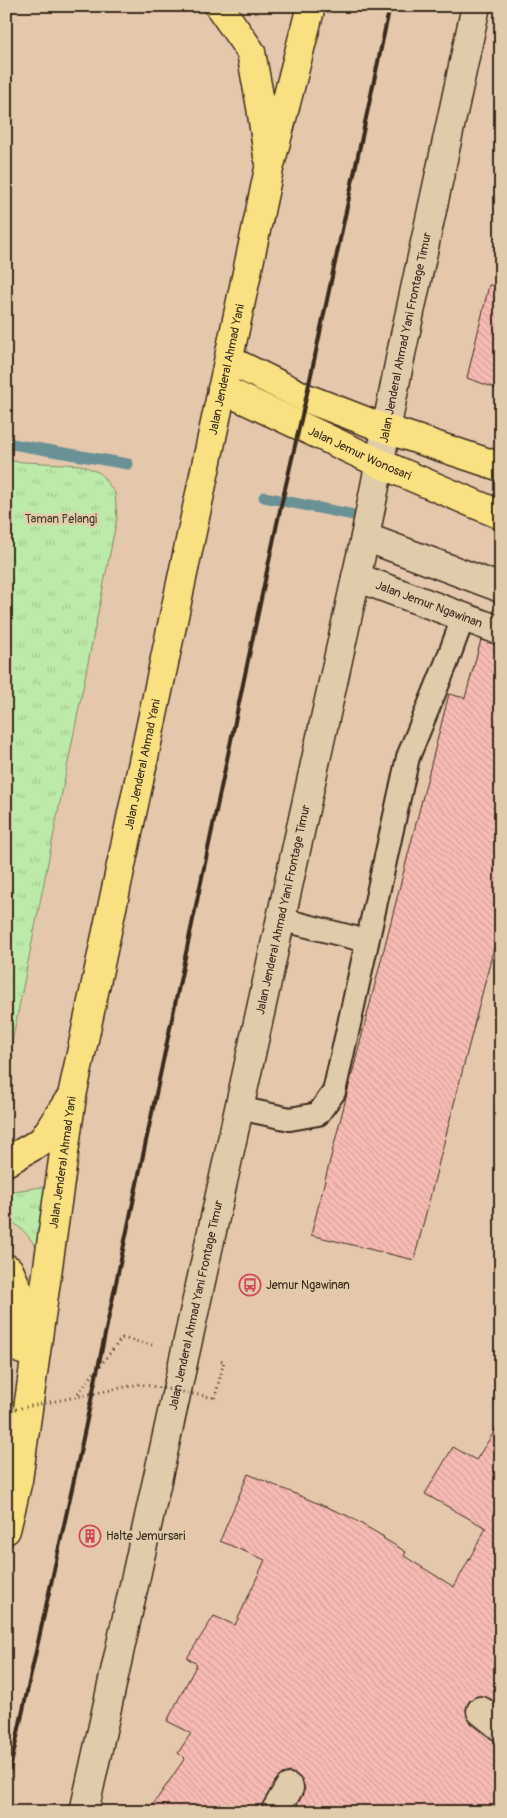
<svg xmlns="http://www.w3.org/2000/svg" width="507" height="1818" viewBox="0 0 507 1818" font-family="Pangolin,sans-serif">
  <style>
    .park { fill: url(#park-tufts); stroke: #7c8a63 }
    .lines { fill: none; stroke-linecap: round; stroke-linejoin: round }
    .stream { stroke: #699196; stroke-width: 11 }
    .building { fill: url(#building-back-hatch); stroke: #3b2a1e }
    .service-casing { stroke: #3b2a1e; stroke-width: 26 }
    .minor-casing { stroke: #3b2a1e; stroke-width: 31 }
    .tertiary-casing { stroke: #3b2a1e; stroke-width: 31 }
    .primary-casing { stroke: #3b2a1e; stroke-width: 31 }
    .trunk-casing { stroke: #3b2a1e; stroke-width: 31 }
    .path { stroke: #3b2a1e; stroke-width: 3; stroke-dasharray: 1 4; stroke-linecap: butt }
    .service { stroke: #e0cbaa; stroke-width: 22 }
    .minor { stroke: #e0cbaa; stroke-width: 28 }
    .tertiary { stroke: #e0cbaa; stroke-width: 28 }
    .primary { stroke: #f9e181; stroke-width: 28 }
    .trunk { stroke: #f9e181; stroke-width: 28 }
    .rail { stroke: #3b2a1e; stroke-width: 4 }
    .path-bridge { stroke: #3b2a1e; stroke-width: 3; stroke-dasharray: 1 4; stroke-linecap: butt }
    .labels { text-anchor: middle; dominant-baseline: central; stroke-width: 5; stroke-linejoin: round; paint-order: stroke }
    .street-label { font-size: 12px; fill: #3b2a1e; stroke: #e0cbaa }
    .park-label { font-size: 12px; fill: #483d2c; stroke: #e0cbaa }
    .poi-label { font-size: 12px; fill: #3b2a1e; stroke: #e0cbaa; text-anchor: start }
  </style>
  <defs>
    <pattern id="park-tufts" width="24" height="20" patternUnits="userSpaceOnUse" patternTransform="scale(1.25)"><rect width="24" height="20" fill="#bceaa8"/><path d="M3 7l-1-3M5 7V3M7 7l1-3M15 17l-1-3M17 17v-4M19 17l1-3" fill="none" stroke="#a2c990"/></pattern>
    <pattern id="building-back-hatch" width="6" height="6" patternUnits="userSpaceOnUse" patternTransform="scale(1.25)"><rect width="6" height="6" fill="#f7bbb4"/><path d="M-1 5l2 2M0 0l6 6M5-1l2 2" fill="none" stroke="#d5a19a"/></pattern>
  </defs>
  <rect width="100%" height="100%" fill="#e5c8ac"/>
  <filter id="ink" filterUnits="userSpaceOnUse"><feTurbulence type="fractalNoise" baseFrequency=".02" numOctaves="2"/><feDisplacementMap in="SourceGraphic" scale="10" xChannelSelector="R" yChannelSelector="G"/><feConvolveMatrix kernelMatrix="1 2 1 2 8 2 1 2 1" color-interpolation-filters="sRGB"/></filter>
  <g filter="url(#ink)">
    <g class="park">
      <polygon points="6,461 81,465 100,473 115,493 117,518 6,1072"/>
      <path d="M 57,1185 L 44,1261 C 33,1240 25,1230 6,1217 L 6,1192 Z"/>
    </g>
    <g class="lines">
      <g class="stream">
        <polyline points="6,443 128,464"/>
        <polyline points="264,497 354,515"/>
      </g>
    </g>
    <g class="building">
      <polygon points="489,285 501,286 501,390 467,378"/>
      <polygon points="481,640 501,646 501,920 414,1260 311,1235 449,694 465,698"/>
      <polygon points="501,1421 501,1707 491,1699 483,1696 476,1696 469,1701 466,1709 467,1717 471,1723 491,1739 501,1742 501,1812 293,1812 302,1796 305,1788 302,1780 297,1775 290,1772 282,1774 276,1780 262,1804 259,1812 148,1812 185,1758 178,1753 191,1733 167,1721 197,1664 187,1658 214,1616 235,1625 265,1560 220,1541 248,1474 348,1516 384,1537 383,1538 406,1552 404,1556 454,1587 486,1528 425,1494 453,1447 476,1460"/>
    </g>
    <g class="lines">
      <g class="service-casing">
        <g id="service">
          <polyline points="280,919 367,941"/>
          <polyline points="239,1108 290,1119 318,1114 334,1092 408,757 446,664 463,618"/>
        </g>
      </g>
      <g class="minor-casing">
        <g id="minor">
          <path id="s1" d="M 356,577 L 501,631"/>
          <polyline points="481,1711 501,1727"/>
          <polyline points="275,1812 289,1788"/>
        </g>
      </g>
      <g class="tertiary-casing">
        <g id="tertiary">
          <polyline points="365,537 501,588"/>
          <path id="s2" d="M 84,1812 L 365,537 L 401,354 L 476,6"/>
        </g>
      </g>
      <g class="primary-casing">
        <g id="primary">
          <polyline points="229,360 306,398 386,429 501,467"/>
          <path id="s3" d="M 222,389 L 379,463 L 501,515"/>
        </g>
      </g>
      <g class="trunk-casing">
        <g id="trunk">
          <polyline points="219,6 251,52 261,107 268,156"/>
          <polyline points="6,1162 42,1141 67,1103"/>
          <polyline points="6,1268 9,1270 19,1292 23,1324 22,1350"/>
          <path id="s4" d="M 6,1530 L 18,1480 L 72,1096 L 269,169 L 311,6"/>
        </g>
      </g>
      <g class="path">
        <polyline points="122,1338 152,1345"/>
        <polyline points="215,1398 224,1361 219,1360"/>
      </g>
      <use href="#service" class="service"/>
      <use href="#minor" class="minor"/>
      <use href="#tertiary" class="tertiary"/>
      <use href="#primary" class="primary"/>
      <use href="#trunk" class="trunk"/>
      <polyline class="rail" points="6,1787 79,1457 278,519 306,398 390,6"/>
      <g class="path-bridge">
        <polyline points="75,1397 122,1338"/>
        <polyline points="6,1411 140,1384 215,1398"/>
      </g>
    </g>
  </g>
  <defs>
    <g id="bus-ring" transform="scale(1.125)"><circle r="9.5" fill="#e0cbaa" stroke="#d1495b" stroke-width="1.5"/><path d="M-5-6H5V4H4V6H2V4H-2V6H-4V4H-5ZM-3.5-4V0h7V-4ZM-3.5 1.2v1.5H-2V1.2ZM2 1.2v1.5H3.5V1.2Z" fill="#d1495b"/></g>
    <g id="building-ring" transform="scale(1.125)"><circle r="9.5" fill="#e0cbaa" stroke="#d1495b" stroke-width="1.5"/><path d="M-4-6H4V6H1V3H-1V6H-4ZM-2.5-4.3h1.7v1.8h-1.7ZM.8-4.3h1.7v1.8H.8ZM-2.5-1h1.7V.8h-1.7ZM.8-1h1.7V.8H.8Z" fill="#d1495b"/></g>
  </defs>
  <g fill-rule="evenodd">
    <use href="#bus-ring" x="250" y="1285"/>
    <use href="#building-ring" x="90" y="1536"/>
  </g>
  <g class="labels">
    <g class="street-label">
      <text stroke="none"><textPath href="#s2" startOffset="1509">Jalan Jenderal Ahmad Yani Frontage Timur</textPath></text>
      <text stroke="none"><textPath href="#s4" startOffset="1182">Jalan Jenderal Ahmad Yani</textPath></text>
      <text stroke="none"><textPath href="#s3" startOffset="152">Jalan Jemur Wonosari</textPath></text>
      <text stroke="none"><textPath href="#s1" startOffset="78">Jalan Jemur Ngawinan</textPath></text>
      <text stroke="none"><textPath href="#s4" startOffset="778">Jalan Jenderal Ahmad Yani</textPath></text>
      <text stroke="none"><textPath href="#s2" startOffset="924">Jalan Jenderal Ahmad Yani Frontage Timur</textPath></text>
      <text stroke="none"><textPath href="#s4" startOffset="372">Jalan Jenderal Ahmad Yani</textPath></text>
      <text stroke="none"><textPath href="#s2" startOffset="519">Jalan Jenderal Ahmad Yani Frontage Timur</textPath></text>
    </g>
    <g class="park-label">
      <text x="61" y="519">Taman Pelangi</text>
    </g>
    <g class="poi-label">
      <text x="266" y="1285">Jemur Ngawinan</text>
      <text x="106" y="1536">Halte Jemursari</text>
    </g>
  </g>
  <rect width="507" height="1818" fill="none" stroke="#e0cbaa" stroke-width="25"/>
  <rect x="12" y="12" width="482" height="1793" fill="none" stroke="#3b2a1e" stroke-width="2" filter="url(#ink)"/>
</svg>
